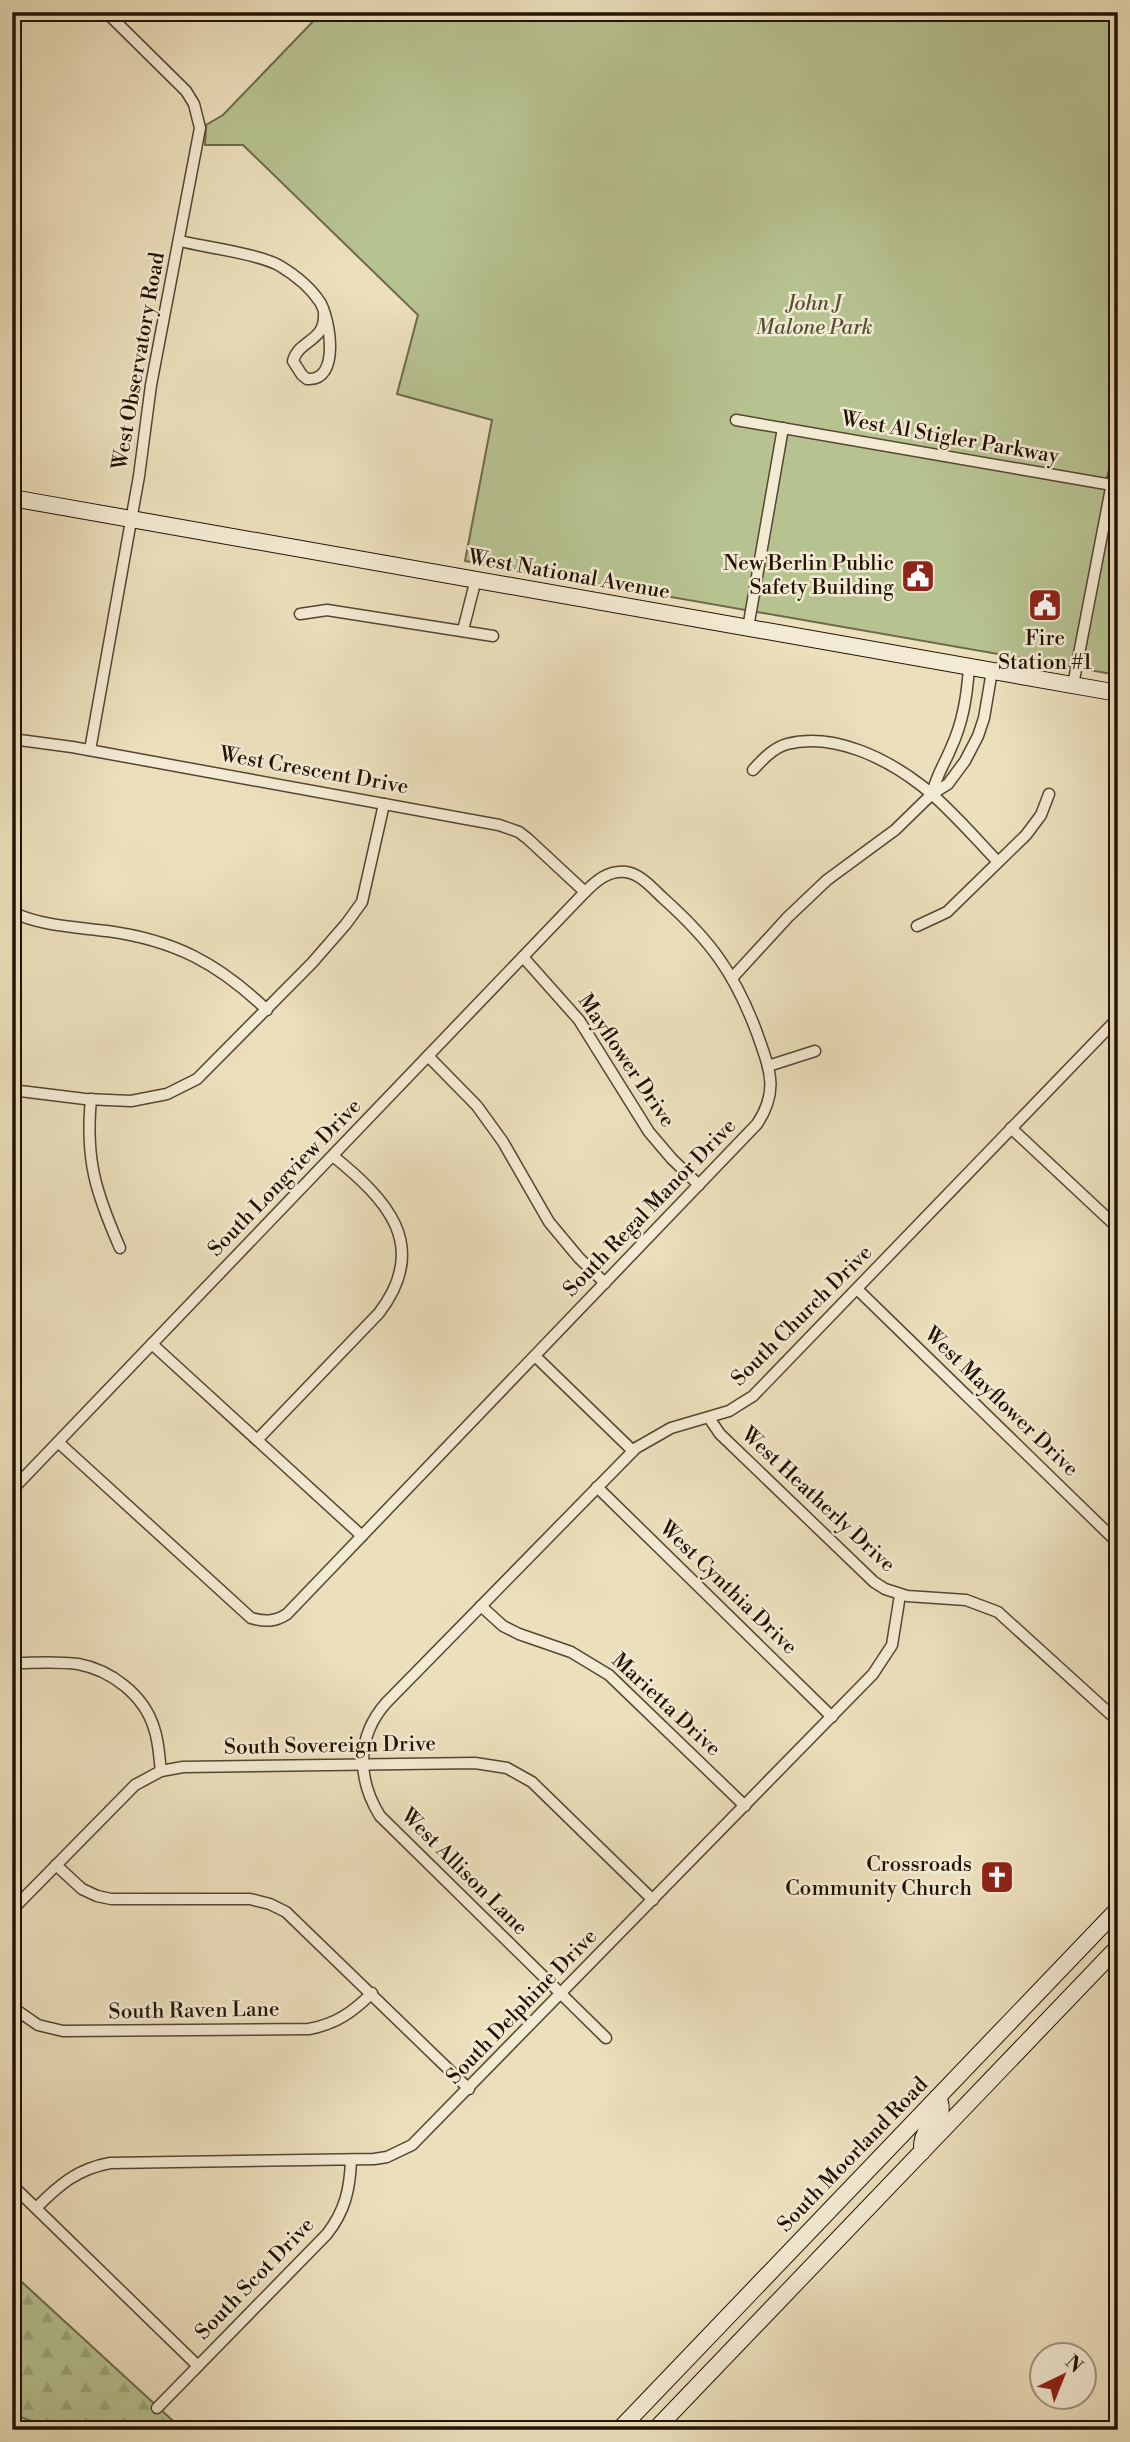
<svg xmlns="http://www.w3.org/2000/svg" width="1130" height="2442" viewBox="0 0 1130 2442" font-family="'Libre Bodoni',serif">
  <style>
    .forest { fill: url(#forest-firs); stroke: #6c6a4a; stroke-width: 2 }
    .park { fill: #b7c291; stroke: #6c6a4a; stroke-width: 2 }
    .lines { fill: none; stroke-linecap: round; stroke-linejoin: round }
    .minor-casing { stroke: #544631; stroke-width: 13 }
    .secondary-casing { stroke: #221303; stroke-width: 18 }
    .minor { stroke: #f3ead3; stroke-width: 10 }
    .secondary { stroke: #f3ead3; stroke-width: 16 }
    .labels { text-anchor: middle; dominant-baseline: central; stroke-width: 5; stroke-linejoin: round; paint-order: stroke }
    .park-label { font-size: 21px; font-style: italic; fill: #565035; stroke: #f3ead3 }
    .street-label { font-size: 21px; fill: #221303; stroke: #f3ead3 }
    .poi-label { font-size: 21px; fill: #221303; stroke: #f3ead3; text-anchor: end }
  </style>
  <defs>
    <pattern id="forest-firs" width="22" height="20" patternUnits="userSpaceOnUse" patternTransform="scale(1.75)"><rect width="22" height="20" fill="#b7c291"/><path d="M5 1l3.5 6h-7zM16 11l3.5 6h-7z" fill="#9da67b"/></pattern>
  </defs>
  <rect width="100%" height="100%" fill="#ecdfbc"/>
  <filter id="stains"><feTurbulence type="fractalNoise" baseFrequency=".00286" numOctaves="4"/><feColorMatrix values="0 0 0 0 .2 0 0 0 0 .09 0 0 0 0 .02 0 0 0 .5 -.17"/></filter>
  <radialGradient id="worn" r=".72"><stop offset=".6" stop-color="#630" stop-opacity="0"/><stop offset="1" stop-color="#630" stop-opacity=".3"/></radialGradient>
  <polygon class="forest" points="12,2273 183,2430 39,2430 37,2423 12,2414"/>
  <polygon class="park" points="322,12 1118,12 1118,675 465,561 492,420 397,394 418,315 243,145 205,145 206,125 223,115"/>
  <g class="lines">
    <g class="minor-casing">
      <g id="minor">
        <path d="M 180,241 C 204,247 260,254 280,266 C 295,275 310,287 320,302 C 330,319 341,382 307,379 L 302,375 L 293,361 C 299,339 326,342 324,313"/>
        <polyline points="736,420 1112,485"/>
        <polyline points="300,614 327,610 493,636"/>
        <polyline points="748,628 783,428"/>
        <polyline points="463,630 476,579"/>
        <polyline points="1073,685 1118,452"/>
        <polyline points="12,739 72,747 499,825 519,832 528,839 585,892"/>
        <polyline points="90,750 139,476 151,385 200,128 194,104 186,91 106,12"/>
        <path d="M 753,770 C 762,760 773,748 787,744 C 833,732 886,758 922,786 C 948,806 975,838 998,862"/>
        <path d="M 932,794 C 936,776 944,765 951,748 C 963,722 967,696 969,667"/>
        <path d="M 12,912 C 41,926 75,927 107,931 C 174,940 218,963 267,1010"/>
        <polyline points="917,926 947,912 1026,835 1041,815 1049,794"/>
        <polyline points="523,957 579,1020 649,1132 672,1159 699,1185"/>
        <polyline points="733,977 788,917 827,880 895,830 932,794 948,784 965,761 978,736 984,718 992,671"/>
        <polyline points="428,1056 477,1106 503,1142 549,1222 579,1258 605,1283"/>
        <polyline points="768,1066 815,1051"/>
        <polyline points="12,1090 85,1099 131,1101 167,1094 197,1079 312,963 346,924 362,902 384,804"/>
        <path d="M 91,1099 C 85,1160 96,1193 120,1248"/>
        <polyline points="1011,1128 1118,1228"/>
        <polyline points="857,1289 1118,1543"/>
        <polyline points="152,1344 362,1536"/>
        <polyline points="535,1356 633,1451"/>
        <polyline points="709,1418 720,1434 874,1582 885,1589 907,1596 966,1600 998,1612 1118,1721"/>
        <path d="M 257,1440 L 379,1313 C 431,1245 386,1199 333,1156"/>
        <polyline points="597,1487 832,1717"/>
        <path d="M 12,1490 L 585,892 C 596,881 608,870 626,872 C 641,874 653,889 664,899 C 711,941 735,974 757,1033 C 769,1068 780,1090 757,1124 L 287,1614 C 275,1622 265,1622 251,1618 L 58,1442"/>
        <polyline points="481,1606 503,1626 519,1634 571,1652 609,1675 745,1806"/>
        <path d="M 12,1663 C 34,1663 56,1661 78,1664 C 111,1670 144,1695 154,1728 C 159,1742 159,1757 161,1771"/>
        <polyline points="56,1865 82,1889 97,1896 111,1899 250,1899 270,1904 286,1912 469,2089"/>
        <polyline points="12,1910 135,1785 161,1771 183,1767 475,1763 507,1768 532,1782 653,1900"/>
        <path d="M 12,2007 L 38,2025 L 63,2031 L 309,2029 C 336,2024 353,2012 372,1993"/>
        <path d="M 606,2038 L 380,1816 C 357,1779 356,1737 386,1703 L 636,1448 L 671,1428 L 729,1411 L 753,1396 L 1118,1018"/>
        <polyline points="12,2185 198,2366"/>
        <path d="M 36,2208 C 59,2185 77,2169 110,2163 L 374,2159 L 387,2157 L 412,2145 L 873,1674 L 892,1645 L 900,1595"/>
        <path d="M 157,2408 L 327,2234 C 345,2211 350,2189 351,2160"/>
      </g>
    </g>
    <g class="secondary-casing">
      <g id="secondary">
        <polyline points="12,498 1118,693"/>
        <path d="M 922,2152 C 922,2145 922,2139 925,2134 C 932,2118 947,2117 938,2097"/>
        <polyline points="619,2430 1118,1909"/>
        <polyline points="655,2430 1118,1947"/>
      </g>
    </g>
    <use href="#minor" class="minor"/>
    <use href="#secondary" class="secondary"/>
  </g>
  <defs>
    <g id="civic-square" transform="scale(1.75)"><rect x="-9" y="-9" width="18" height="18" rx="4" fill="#8f2418" stroke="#f3ead3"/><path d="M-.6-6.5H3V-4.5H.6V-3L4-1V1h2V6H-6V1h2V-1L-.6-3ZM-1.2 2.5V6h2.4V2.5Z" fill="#fff"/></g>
    <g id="church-square" transform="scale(1.75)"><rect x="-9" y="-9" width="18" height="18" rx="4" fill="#8f2418" stroke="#f3ead3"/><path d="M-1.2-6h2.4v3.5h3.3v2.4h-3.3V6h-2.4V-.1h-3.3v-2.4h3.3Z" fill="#fff"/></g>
  </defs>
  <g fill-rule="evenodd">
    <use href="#civic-square" x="918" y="576"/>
    <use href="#civic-square" x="1045" y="605"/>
    <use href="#church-square" x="997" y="1877"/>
  </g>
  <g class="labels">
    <g class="park-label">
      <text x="814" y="304">John J<tspan x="814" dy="24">Malone Park</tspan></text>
    </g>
    <g class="street-label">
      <text transform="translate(139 361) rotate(-80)">West Observatory Road</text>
      <text transform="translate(950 438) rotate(10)">West Al Stigler Parkway</text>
      <text transform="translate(569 575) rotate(10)">West National Avenue</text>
      <text transform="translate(314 771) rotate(10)">West Crescent Drive</text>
      <text transform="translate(626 1061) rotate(56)">Mayflower Drive</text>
      <text transform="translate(285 1178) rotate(-46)">South Longview Drive</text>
      <text transform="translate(650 1208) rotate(-46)">South Regal Manor Drive</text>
      <text transform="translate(802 1316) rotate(-45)">South Church Drive</text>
      <text transform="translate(1001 1402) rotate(44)">West Mayflower Drive</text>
      <text transform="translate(818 1500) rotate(43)">West Heatherly Drive</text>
      <text transform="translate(728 1588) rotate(44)">West Cynthia Drive</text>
      <text transform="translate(666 1705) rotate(43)">Marietta Drive</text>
      <text transform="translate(330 1746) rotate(-1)">South Sovereign Drive</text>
      <text transform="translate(464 1872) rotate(45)">West Allison Lane</text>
      <text transform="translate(522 2007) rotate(-46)">South Delphine Drive</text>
      <text transform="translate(194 2011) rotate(-1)">South Raven Lane</text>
      <text transform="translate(853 2155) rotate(-46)">South Moorland Road</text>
      <text transform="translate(255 2279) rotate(-46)">South Scot Drive</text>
    </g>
    <g class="poi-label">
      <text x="894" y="564">New Berlin Public<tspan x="894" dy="24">Safety Building</tspan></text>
      <text x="1045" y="639" text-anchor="middle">Fire<tspan x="1045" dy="24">Station #1</tspan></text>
      <text x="972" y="1865">Crossroads<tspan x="972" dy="24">Community Church</tspan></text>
    </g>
  </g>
  <rect width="1130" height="2442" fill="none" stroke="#ecdfbc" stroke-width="42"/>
  <rect x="14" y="14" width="1102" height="2414" fill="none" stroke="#221303" stroke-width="3.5"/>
  <rect x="21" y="21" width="1088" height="2400" fill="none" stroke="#221303" stroke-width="2"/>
  <g transform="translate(1063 2376) rotate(43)"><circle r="33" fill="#f3ead3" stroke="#9f9480" stroke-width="2"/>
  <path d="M0-5L12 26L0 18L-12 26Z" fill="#8f2418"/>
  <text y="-10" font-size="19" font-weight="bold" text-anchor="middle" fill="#221303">N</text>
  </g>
  <rect width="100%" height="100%" filter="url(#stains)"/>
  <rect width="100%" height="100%" fill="url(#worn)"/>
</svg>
